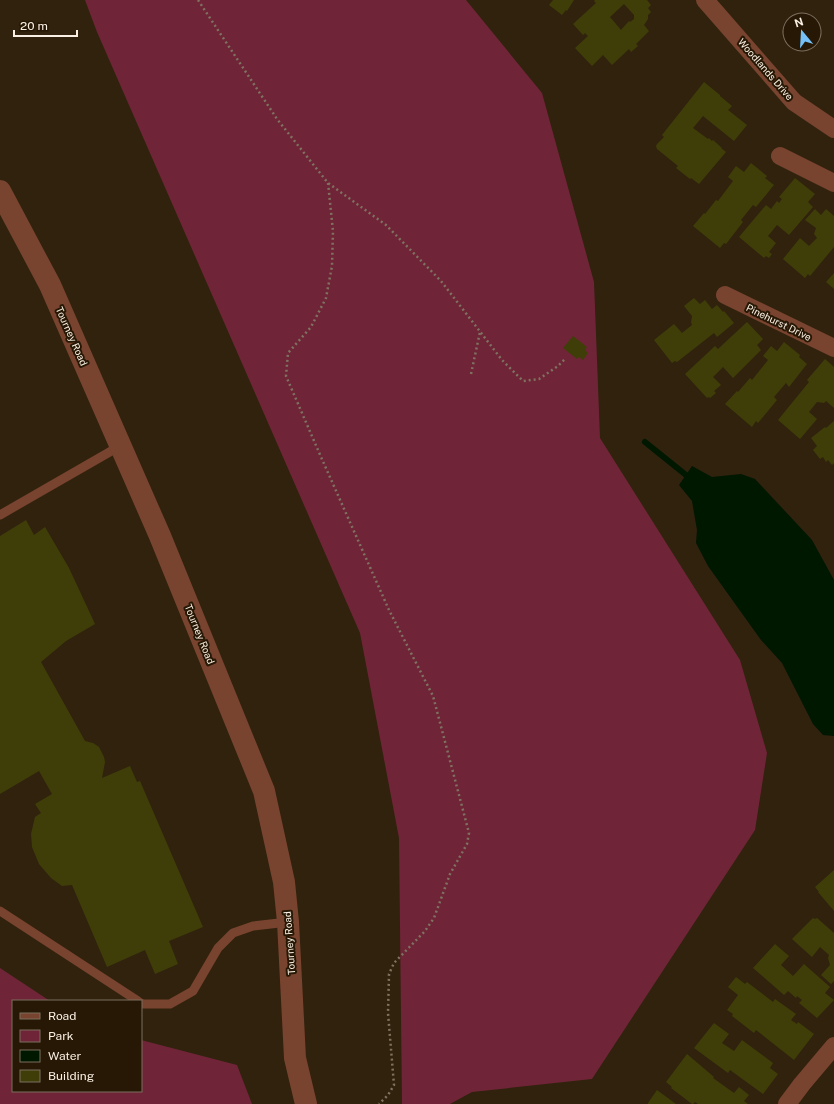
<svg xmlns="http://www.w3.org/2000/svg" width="834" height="1104" viewBox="0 0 834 1104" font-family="'Public Sans',sans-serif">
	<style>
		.green { fill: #6f2537 }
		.water { fill: #001700 }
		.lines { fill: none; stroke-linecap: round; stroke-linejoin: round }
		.stream { stroke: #001700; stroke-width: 6 }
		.building { fill: #3f3e09; fill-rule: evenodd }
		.path { stroke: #7f7261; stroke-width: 2.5; stroke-dasharray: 2 3; stroke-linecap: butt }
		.service { stroke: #78432f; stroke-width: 9 }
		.minor { stroke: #78432f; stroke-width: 18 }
		.tertiary { stroke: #78432f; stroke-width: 22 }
		.labels { text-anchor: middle; stroke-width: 4; stroke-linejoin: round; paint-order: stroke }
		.street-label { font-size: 10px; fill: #faf0e4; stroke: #261804 }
	</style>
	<rect width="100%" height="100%" fill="#30220d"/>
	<g class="green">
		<path d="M85,0H466L542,93L594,282L600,438L740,660L767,753L755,830L592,1079L472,1092L450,1104H402L399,838L360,633L97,32Z"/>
		<path d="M0,968L50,1001H13V1091H141V1040L237,1065L252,1104H0Z"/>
	</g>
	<path class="water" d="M692,466L712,477L741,474L755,479L812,540L834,580V736L823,735L813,724L782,663L761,640L708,566L696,543L697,530L692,501L679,485Z"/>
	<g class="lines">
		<path class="stream" d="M645,442L686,475"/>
	</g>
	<g class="building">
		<path d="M553,0H574L567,11L566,10L562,15L549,5Z"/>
		<path d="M595,0H647L651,5L648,8L651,12L648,15V19L644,25L649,31L636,44L638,46L631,52L629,49L612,65L603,55L592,66L575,48L588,36L585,33L583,35L573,24L596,3L594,1ZM624,4L634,15V19L630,22L629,21L621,30L610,17Z"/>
		<path d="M704,82L720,95V96L732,106L728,110L747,125L734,141L703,116L693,128L708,139L709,138L712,141L713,140L722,148H721L726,152L699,184L691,178L690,179L676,168L678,166L657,149L656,146L657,144L664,137L662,135Z"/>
		<path d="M751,163L767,176L765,178L774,185L756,207L753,205L741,220L743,222L726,244L724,243L720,248L693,226L704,213L705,214L716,200L718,201L733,181L728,177L736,166L744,172Z"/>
		<path d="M795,178L815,194L808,202L813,207L789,235L777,225L768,236L776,243L769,252L772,254L769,258L766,256L764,258L739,237L766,205L771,209L777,201L779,203L782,199L779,197Z"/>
		<path d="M815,209L821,215L826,209L834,216V247L810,276L808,274L805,278L783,259L800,238L809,246L817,238L814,234L816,228L805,220Z"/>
		<path d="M834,273V289L826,282Z"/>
		<path d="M694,298L700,304L705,300L712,309L717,305L723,312L724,311L734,323L717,337L714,333L677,362L675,361L672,363L654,340L674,324L682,333L692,325L691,322L692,316L684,306Z"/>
		<path d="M747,322L763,339L757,345L761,350L733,378L723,367L713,377L721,385L714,391L716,393L710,398L709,397L707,398L685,374L715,346L718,349Z"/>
		<path d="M573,336L587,347L585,350L588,353L583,360L579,357L577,359L563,348Z"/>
		<path d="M784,342L800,355L799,357L807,364L789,387L786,383L774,397L777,400L758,423L756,421L752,427L725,404L737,391L738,392L750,378L752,380L768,360L763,356L771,346L777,351Z"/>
		<path d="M825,359L834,367V408L826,401L824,403L817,402L809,412L817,419L800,439L778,420L809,382L807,380Z"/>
		<path d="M834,421V463L832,465L828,460L826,462L823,457L820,459L813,450L817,446L811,438L825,427L826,428Z"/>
		<path d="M26,520L34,535L45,527L69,568L95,624L66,641L41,662L85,741L93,743L99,747L104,757L105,762L102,778L130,766L137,782L140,781L203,927L169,941L178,964L155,974L145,950L107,967L72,885L62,886L51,878L39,864L32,847L31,834L35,817L41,813L35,804L52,794L39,771L0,794V536Z"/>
		<path d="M834,870V911L818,892H819L815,887Z"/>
		<path d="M813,918L815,919L817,918L834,933V981L831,984L821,975L830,965L828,958L829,955L820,947L812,957L792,939Z"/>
		<path d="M775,944L789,956L781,965L793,976L804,964L830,987L825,993L834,1000L817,1018L799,1003L802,1000L797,996L796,998L788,991L784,995L753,968Z"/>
		<path d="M736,977L745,984L747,982L773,1002L775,999L796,1014L791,1020L797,1024L798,1022L814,1034L794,1060L756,1030L754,1033L732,1016L733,1014L727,1010L738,995L728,987Z"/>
		<path d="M714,1023L729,1034L722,1043L734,1051L742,1040L773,1063L770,1068L778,1074L763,1094L730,1070L728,1073L694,1048Z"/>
		<path d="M687,1054L714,1077L713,1078L734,1093L739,1087L749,1095L744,1101L748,1104H698L695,1102L693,1104H692L671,1088L672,1087L666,1082Z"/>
		<path d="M657,1090L676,1104H648V1103Z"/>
	</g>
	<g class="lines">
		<g class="path">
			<path d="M198,0L277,119L328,183L386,225L441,281L502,360L523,381L539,379L558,366L566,358"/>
			<path d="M328,183L333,231L332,266L326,298L311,327L288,353L286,376L321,457L389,610L433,696L469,833L467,844L450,874L434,918L425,931L394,963L389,974L388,1013L394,1085L388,1095L379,1104"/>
			<path d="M471,374L480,332"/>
		</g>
		<g class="service">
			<path d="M0,515L120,446"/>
			<path d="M0,911L138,1001"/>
			<path d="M141,1003L143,1004H170L193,991L218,948L233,933L253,926L288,922"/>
		</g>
		<g class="minor">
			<path d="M705,0L794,102L834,129"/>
			<path d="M780,156L834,183"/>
			<path d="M725,295L834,348"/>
			<path d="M787,1104L802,1084L834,1046"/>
		</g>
		<path class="tertiary" d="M0,191L50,285L160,536L264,791L284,882L288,922L295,1058L306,1104"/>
	</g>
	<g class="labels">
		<g class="street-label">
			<text transform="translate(766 69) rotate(49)" y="4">Woodlands Drive</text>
			<text transform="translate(779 322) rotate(26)" y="4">Pinehurst Drive</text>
			<text transform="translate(72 336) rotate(66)" y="4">Tourney Road</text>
			<text transform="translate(200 634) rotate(68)" y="4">Tourney Road</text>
			<text transform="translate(289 943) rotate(-94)" y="4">Tourney Road</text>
		</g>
	</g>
	<rect x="12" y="1000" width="130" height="92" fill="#261804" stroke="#7b6e5e"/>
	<rect x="20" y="1013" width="20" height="6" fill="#78432f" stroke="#7b6e5e"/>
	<text x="48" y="1020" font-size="12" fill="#faf0e4">Road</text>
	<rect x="20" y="1030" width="20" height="12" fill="#6f2537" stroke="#7b6e5e"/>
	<text x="48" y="1040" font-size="12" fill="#faf0e4">Park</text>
	<rect x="20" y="1050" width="20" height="12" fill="#001700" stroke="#7b6e5e"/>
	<text x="48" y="1060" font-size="12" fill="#faf0e4">Water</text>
	<rect x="20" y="1070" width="20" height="12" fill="#3f3e09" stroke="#7b6e5e"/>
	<text x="48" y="1080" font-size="12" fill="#faf0e4">Building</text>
	<g transform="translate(802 32) rotate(342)"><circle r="19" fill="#261804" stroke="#7b6e5e"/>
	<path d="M0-3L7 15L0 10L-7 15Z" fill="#75c0f6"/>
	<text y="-6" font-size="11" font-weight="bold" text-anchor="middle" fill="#faf0e4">N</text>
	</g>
	<path d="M14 30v6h63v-6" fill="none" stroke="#faf0e4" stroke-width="2"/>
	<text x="20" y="30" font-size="12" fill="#faf0e4" stroke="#261804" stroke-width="3" paint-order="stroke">20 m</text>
</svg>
